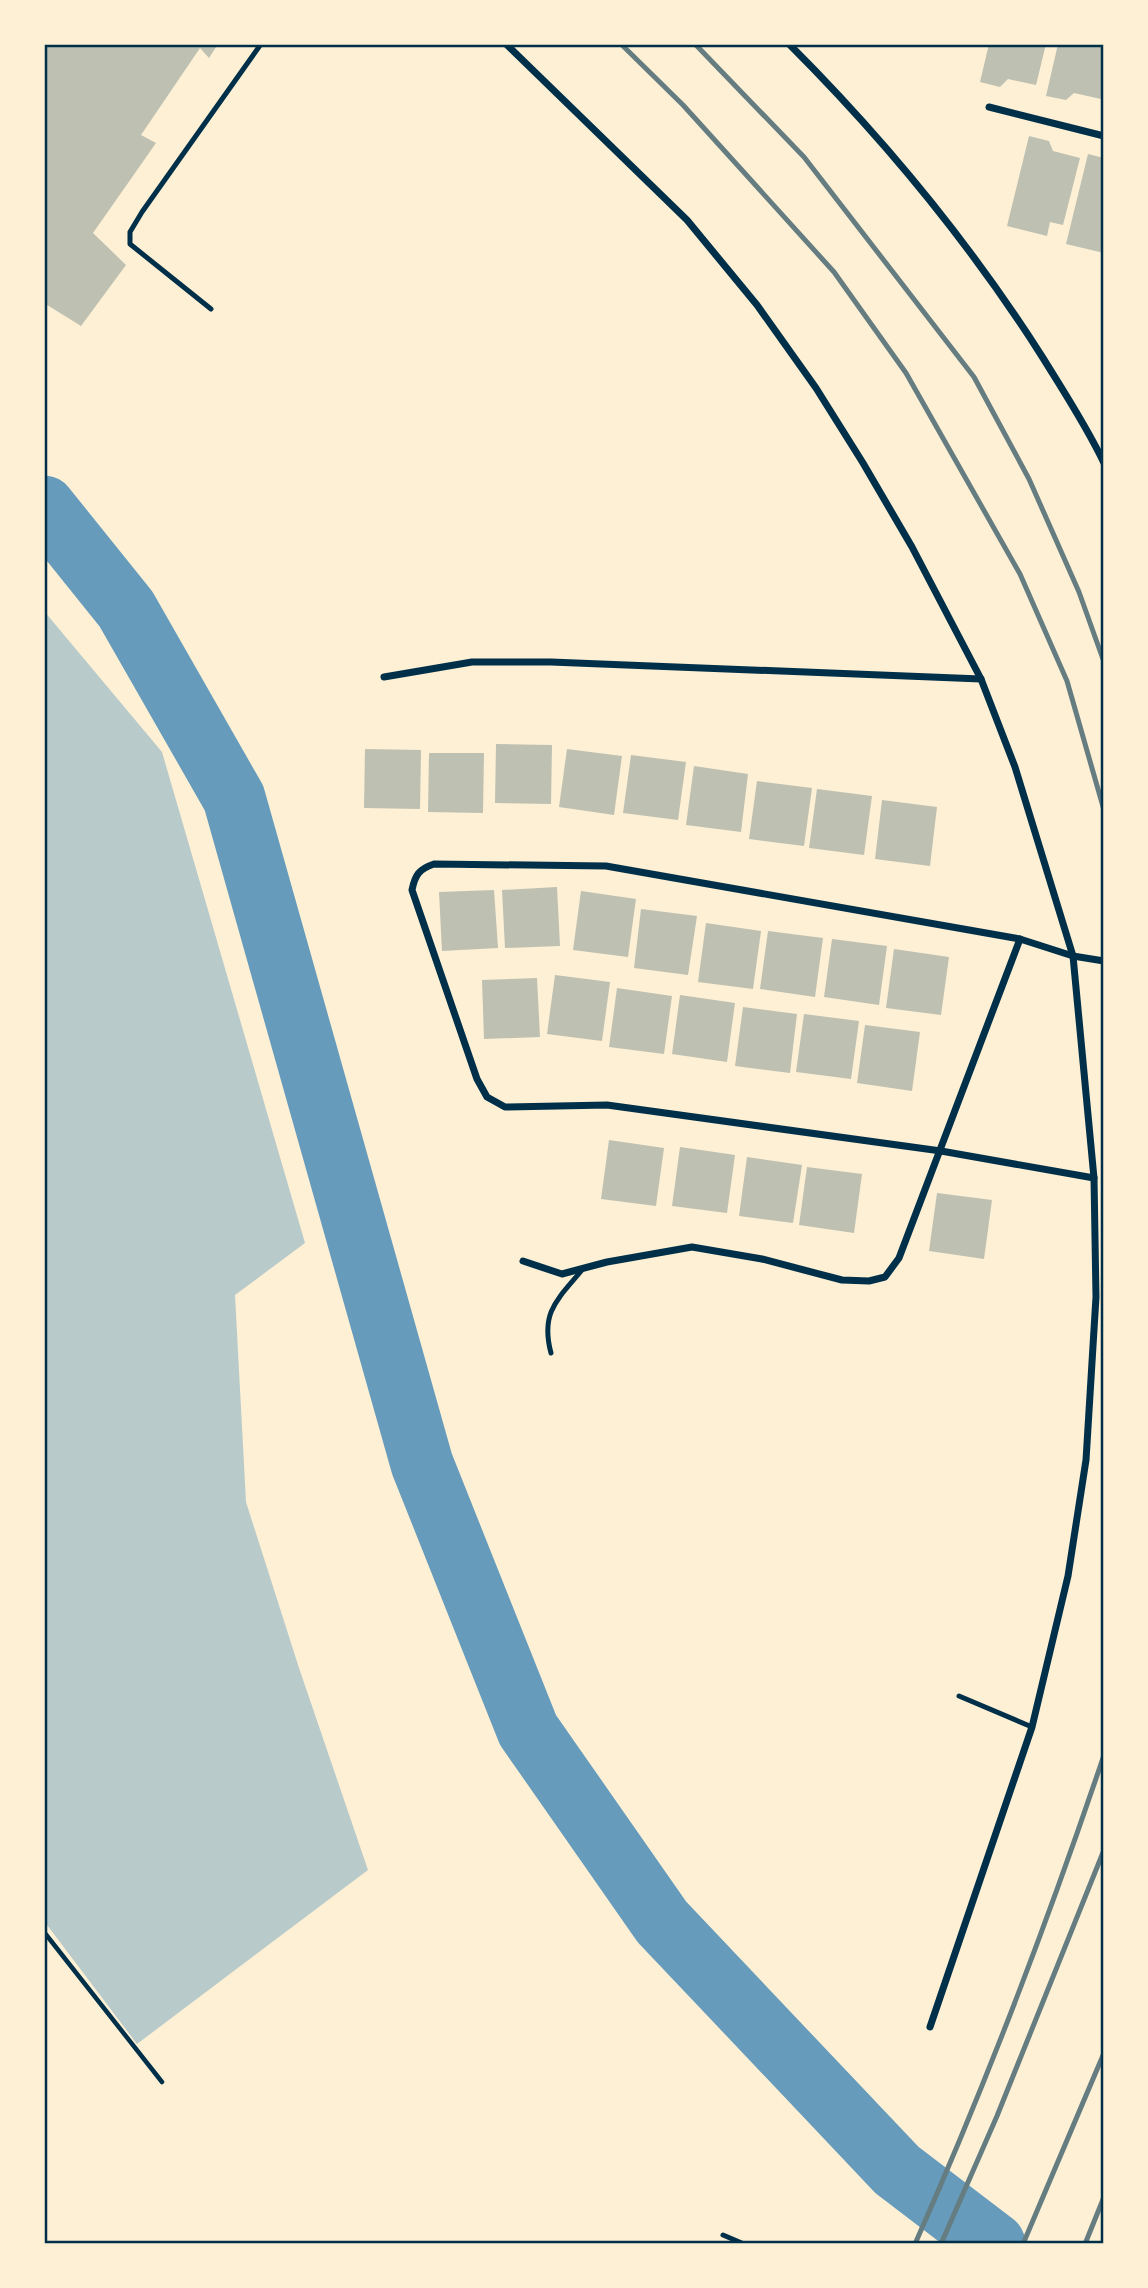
<svg xmlns="http://www.w3.org/2000/svg" width="1148" height="2288" viewBox="0 0 1148 2288" font-family="'Fira Sans',sans-serif">
	<style>
		.green { fill: #b9caca }
		.lines { fill: none; stroke-linecap: round; stroke-linejoin: round }
		.river { stroke: #669bbc; stroke-width: 63 }
		.building { fill: #bec0b2 }
		.path { stroke: #003049; stroke-width: 4.5 }
		.service { stroke: #003049; stroke-width: 5 }
		.minor { stroke: #003049; stroke-width: 7 }
		.rail { stroke: #657d81; stroke-width: 5 }
		.neatline { fill: none; stroke: #003049; stroke-width: 2.5 }
	</style>
	<rect width="100%" height="100%" fill="#fdf0d5"/>
	<path class="green" d="M44,611L162,752L305,1243L235,1295L246,1502L299,1668L368,1870L137,2044L44,1921Z"/>
	<g class="lines">
		<path class="river" d="M44,507L126,609L234,798L422,1464L528,1730L662,1922L897,2170L994,2244"/>
	</g>
	<g class="building">
		<path d="M44,44H218L209,58L200,48L141,135L156,143L93,233L126,265L81,326L44,303Z"/>
		<path d="M989,44H1046L1036,85L1008,79L1000,87L980,82Z"/>
		<path d="M1058,44H1104L1101,99L1074,93L1066,100L1046,96Z"/>
		<path d="M1029,136L1049,141L1053,151L1080,158L1063,225L1050,222L1047,236L1007,226Z"/>
		<path d="M1088,154L1104,158V253L1066,244Z"/>
		<path d="M496,744L552,745L551,804L495,803Z"/>
		<path d="M365,749L421,750L420,809L364,808Z"/>
		<path d="M567,749L622,756L614,815L559,807Z"/>
		<path d="M429,753H484L483,813L428,812Z"/>
		<path d="M631,755L686,762L678,820L623,813Z"/>
		<path d="M694,766L748,774L741,832L686,825Z"/>
		<path d="M757,781L812,788L804,846L749,839Z"/>
		<path d="M817,789L872,796L864,855L809,848Z"/>
		<path d="M882,800L937,807L930,866L875,859Z"/>
		<path d="M557,887L560,946L505,948L502,890Z"/>
		<path d="M494,890L498,948L442,951L439,892Z"/>
		<path d="M581,891L636,899L628,957L573,950Z"/>
		<path d="M641,909L697,916L688,975L634,968Z"/>
		<path d="M706,923L761,931L753,989L698,982Z"/>
		<path d="M768,931L823,938L815,997L760,989Z"/>
		<path d="M832,939L887,946L879,1005L824,997Z"/>
		<path d="M894,949L949,957L941,1015L886,1008Z"/>
		<path d="M555,975L610,982L602,1041L547,1034Z"/>
		<path d="M537,978L540,1037L484,1039L482,980Z"/>
		<path d="M617,988L672,996L664,1054L609,1047Z"/>
		<path d="M680,995L735,1003L727,1062L672,1054Z"/>
		<path d="M743,1007L797,1014L790,1073L735,1066Z"/>
		<path d="M804,1014L859,1021L851,1079L796,1072Z"/>
		<path d="M865,1025L920,1032L912,1091L857,1083Z"/>
		<path d="M609,1140L664,1148L656,1206L601,1199Z"/>
		<path d="M680,1147L735,1155L727,1213L672,1206Z"/>
		<path d="M747,1157L802,1165L793,1223L739,1216Z"/>
		<path d="M807,1167L862,1174L854,1233L799,1225Z"/>
		<path d="M937,1193L992,1200L984,1259L929,1251Z"/>
	</g>
	<g class="lines">
		<path class="path" d="M44,1932L162,2082"/>
		<g class="service">
			<path d="M211,309L130,244V232L142,212L261,44"/>
			<path d="M551,1353C540,1312 558,1299 582,1270"/>
			<path d="M959,1696L1032,1727"/>
			<path d="M723,2235L744,2244"/>
		</g>
		<g class="minor">
			<path d="M506,44L687,220L757,305L816,388L863,463L912,547L981,679L1015,767L1073,956L1094,1178L1096,1297L1086,1460L1068,1576L1032,1727L930,2027"/>
			<path d="M789,44C884,139 970,243 1043,358C1064,392 1087,427 1104,463"/>
			<path d="M989,107L1104,136"/>
			<path d="M384,677L472,662H551L981,679"/>
			<path d="M1094,1178L941,1151L607,1105L505,1107L487,1097L477,1079L412,890C415,875 419,869 434,864L606,866L1020,939L1073,956L1104,961"/>
			<path d="M523,1261L562,1274L607,1262L692,1247L762,1259L842,1280L869,1281L885,1277L899,1258L1020,939"/>
		</g>
		<g class="rail">
			<path d="M621,44L683,105L834,272L906,373L1020,574L1067,681L1104,810"/>
			<path d="M695,44L804,157L974,377L1029,479L1079,592L1104,662"/>
			<path d="M915,2244C986,2084 1048,1921 1104,1755"/>
			<path d="M941,2244L997,2116L1104,1850"/>
			<path d="M1023,2244L1104,2053"/>
			<path d="M1085,2244L1104,2197"/>
		</g>
	</g>
	<rect width="1148" height="2288" fill="none" stroke="#fdf0d5" stroke-width="91"/>
	<rect x="46" y="46" width="1056" height="2196" class="neatline"/>
</svg>
